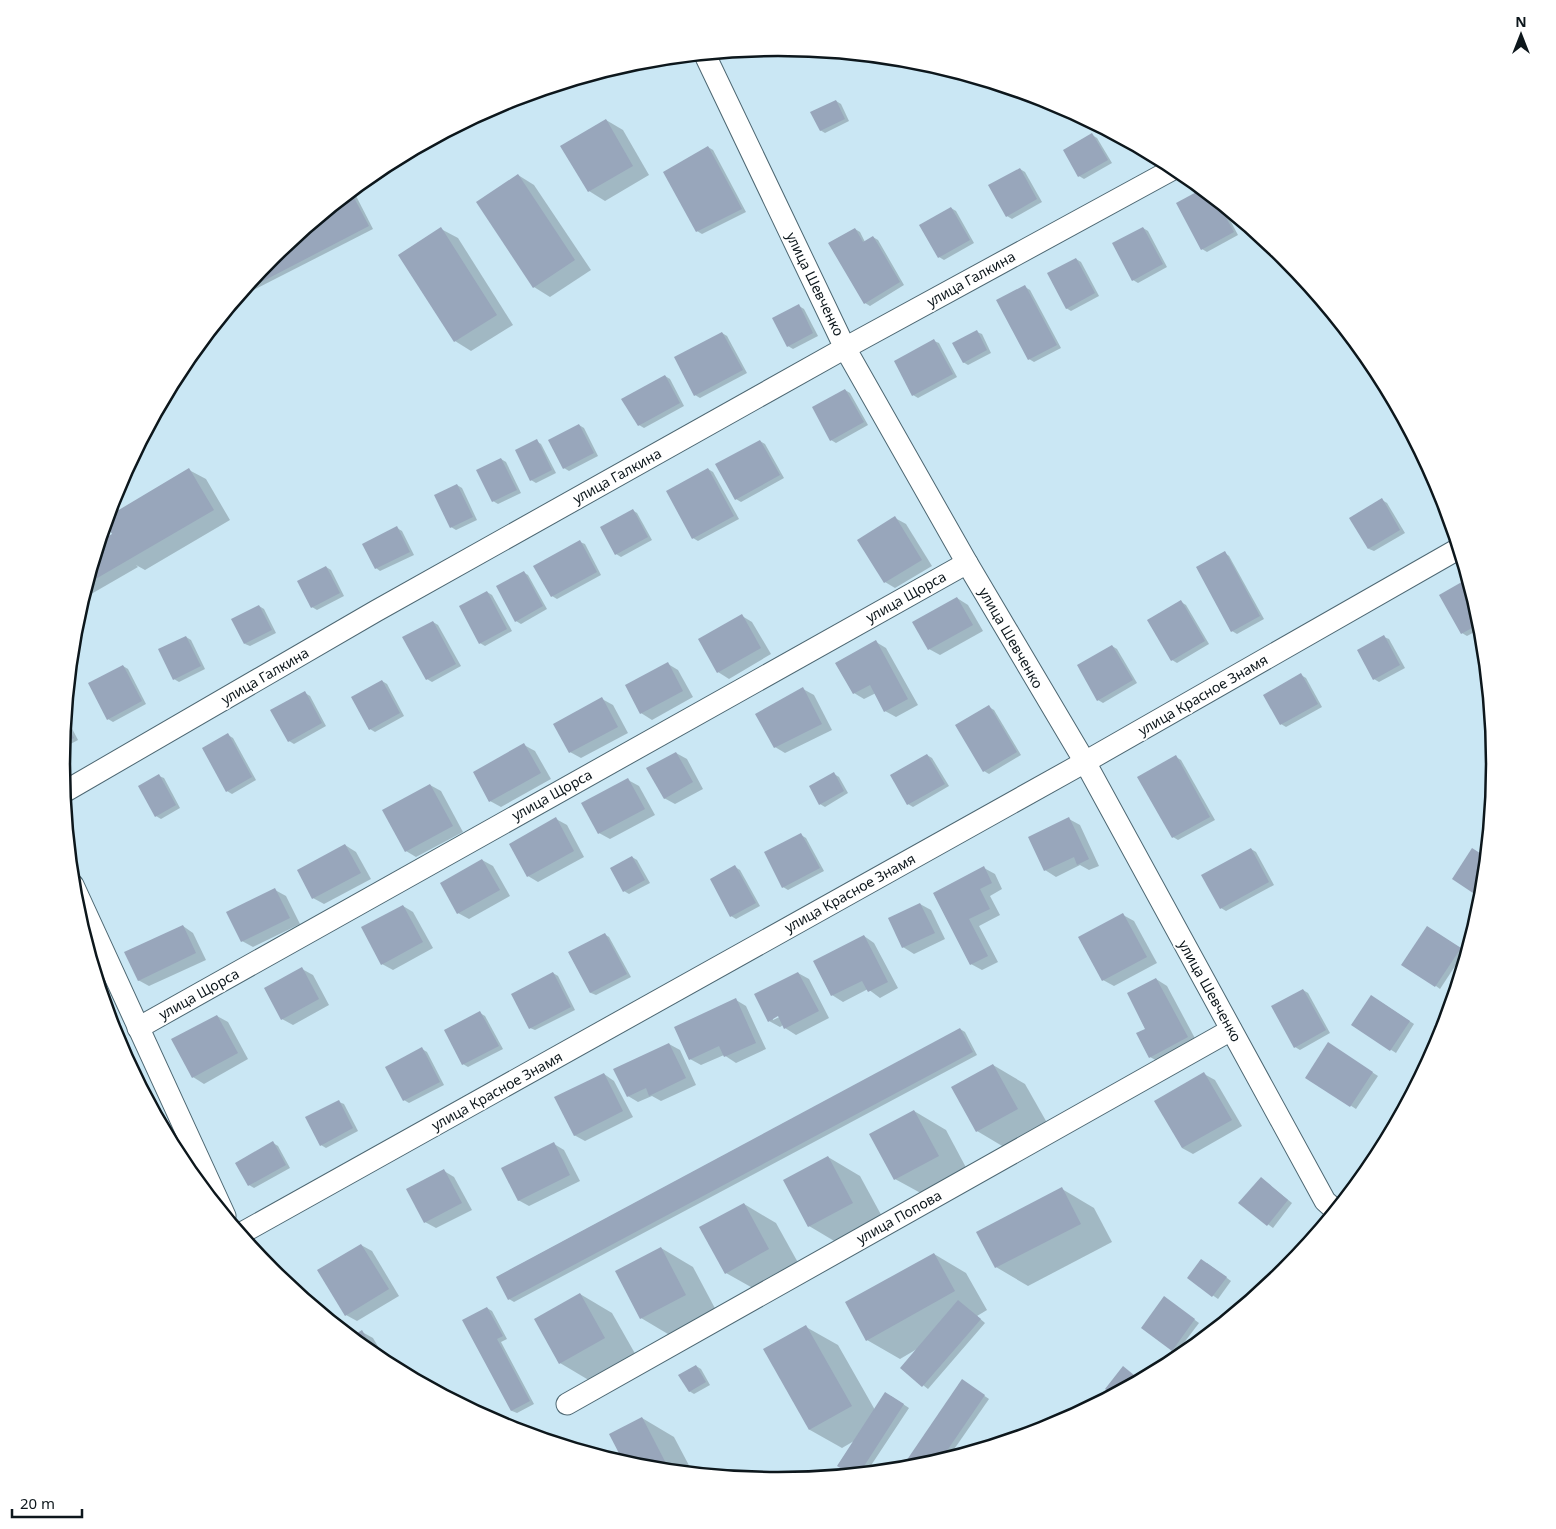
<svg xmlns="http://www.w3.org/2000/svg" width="1556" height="1529" viewBox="0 0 1556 1529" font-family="'Noto Sans',sans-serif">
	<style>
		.shadow { fill: #0003; fill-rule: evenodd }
		.building { fill: #98a6bb }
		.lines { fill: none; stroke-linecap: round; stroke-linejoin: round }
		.minor-casing { stroke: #4d6772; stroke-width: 23 }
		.minor { stroke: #fff; stroke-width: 21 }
		.labels { text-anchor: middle; stroke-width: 4; stroke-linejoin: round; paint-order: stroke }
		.street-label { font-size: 14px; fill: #0d171c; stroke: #fff }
		.rim { fill: none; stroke: #0d171c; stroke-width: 2.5 }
	</style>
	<rect width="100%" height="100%" fill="#cae7f4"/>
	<g class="shadow">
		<path d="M836,101L841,104L849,121L825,133L820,130Z"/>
		<path d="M606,120L623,130L649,175L605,201L589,191Z"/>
		<path d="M1092,135L1097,138L1112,163L1084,179L1079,176Z"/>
		<path d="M708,147L713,150L746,212L702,234L697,231Z"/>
		<path d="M1020,169L1025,172L1042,202L1012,219L1007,216Z"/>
		<path d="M518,175L534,185L591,270L550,297L534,287Z"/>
		<path d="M353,190L373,229L238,298L271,257Z"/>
		<path d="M1203,190L1223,207L1238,235L1207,252L1202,249Z"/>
		<path d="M951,208L956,211L974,243L944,260L939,257Z"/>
		<path d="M1143,228L1148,231L1167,267L1138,283L1133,280Z"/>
		<path d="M441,229L458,238L513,325L471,351L455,341Z"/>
		<path d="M855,229L860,232L865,242L873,237L878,240L904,285L870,306L865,303Z"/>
		<path d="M1076,259L1081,262L1099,296L1071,311L1066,308Z"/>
		<path d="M1025,287L1030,290L1061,348L1034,362L1029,359Z"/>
		<path d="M799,306L804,309L818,336L793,349L788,346Z"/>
		<path d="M977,332L982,334L991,353L968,365L963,362Z"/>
		<path d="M722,333L727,336L747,373L700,398L695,395Z"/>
		<path d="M934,341L939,343L957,377L918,398L913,395Z"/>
		<path d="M665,376L670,379L684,406L644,428L639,425Z"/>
		<path d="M845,390L850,393L868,425L836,443L831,440Z"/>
		<path d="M579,425L584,428L598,456L569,471L564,468L550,441Z"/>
		<path d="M536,441L541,444L556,473L536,483L531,480Z"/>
		<path d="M760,441L765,444L784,478L741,502L736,499Z"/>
		<path d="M501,459L506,462L521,493L498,504L493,501Z"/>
		<path d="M708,469L713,472L739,519L698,541L693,538Z"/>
		<path d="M189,470L206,479L230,520L145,570L136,565L138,567L86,597L84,596L100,543L113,535L106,522L107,519Z"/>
		<path d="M457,485L462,488L477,520L456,530L451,527Z"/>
		<path d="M1382,500L1387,503L1405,533L1374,551L1369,549Z"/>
		<path d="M632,510L637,513L652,540L621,557L616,554Z"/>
		<path d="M895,518L906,524L932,566L895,588L885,582Z"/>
		<path d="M397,528L402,531L414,555L380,571L376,568Z"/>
		<path d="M580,542L585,544L601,575L557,599L552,596Z"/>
		<path d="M1225,553L1229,556L1264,619L1237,634L1232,631Z"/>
		<path d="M326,567L331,570L344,596L317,610L312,607Z"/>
		<path d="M523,572L528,575L547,609L521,624L516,621Z"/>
		<path d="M1468,580L1482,628L1467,636L1462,633L1441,595Z"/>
		<path d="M487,592L492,595L512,631L485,646L480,643Z"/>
		<path d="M957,598L968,605L983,631L940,655L929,649Z"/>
		<path d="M1181,602L1186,605L1209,644L1177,663L1172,660Z"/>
		<path d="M259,606L264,609L276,633L250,646L245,644Z"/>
		<path d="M742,616L752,622L771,654L729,679L718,672Z"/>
		<path d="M433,622L438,625L461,666L432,682L427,679Z"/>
		<path d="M186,637L191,640L205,669L179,682L174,679Z"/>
		<path d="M1384,637L1389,639L1405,668L1379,682L1374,679L1359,651Z"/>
		<path d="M876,642L886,648L918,705L896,717L885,711L876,693L864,699L854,693Z"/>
		<path d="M1112,646L1117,649L1137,683L1103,703L1098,700Z"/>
		<path d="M668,664L678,670L693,697L652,720L641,713L626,686Z"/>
		<path d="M123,666L128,669L146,704L113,722L108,719Z"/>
		<path d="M1301,675L1306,678L1322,707L1286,727L1281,724Z"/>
		<path d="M382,681L387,684L404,716L375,732L370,729Z"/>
		<path d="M803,689L814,695L832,730L785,753L775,747Z"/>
		<path d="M305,693L310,696L326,726L294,744L289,741Z"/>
		<path d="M602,699L613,705L628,733L581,758L570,752Z"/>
		<path d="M989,707L994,710L1021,755L989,774L984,771Z"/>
		<path d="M66,717L78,740L63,748Z"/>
		<path d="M228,735L233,738L256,780L232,794L227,791Z"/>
		<path d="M524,745L535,751L551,779L501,807L490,801Z"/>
		<path d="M676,753L687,759L703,789L675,804L664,798Z"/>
		<path d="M927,755L932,758L949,786L913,807L908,804L891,775Z"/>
		<path d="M1176,757L1181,760L1215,820L1178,840L1173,837Z"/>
		<path d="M834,774L839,777L848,793L825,807L820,804Z"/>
		<path d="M159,776L164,778L180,808L161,819L156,816Z"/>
		<path d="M628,780L639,786L655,815L610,839L599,833Z"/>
		<path d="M430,785L441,791L463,832L416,857L406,851Z"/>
		<path d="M1490,815L1489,823L1486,821Z"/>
		<path d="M556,819L567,825L584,857L538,882L528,876Z"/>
		<path d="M1069,819L1080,825L1099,866L1089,870L1080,865L1056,877L1045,870Z"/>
		<path d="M801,835L806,838L824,871L788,890L783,887Z"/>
		<path d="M345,845L356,852L371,879L324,904L313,898Z"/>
		<path d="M1251,849L1256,852L1274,885L1226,911L1221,908Z"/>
		<path d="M632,857L637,860L650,883L629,894L624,891Z"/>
		<path d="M482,860L493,866L510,896L469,919L458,913Z"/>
		<path d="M735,867L740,870L760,906L736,919L731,916Z"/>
		<path d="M984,868L995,874L1002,889L990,896L1000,915L979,926L998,962L982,970L971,964L934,894Z"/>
		<path d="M275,890L286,896L300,924L253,947L242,941Z"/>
		<path d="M920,904L931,910L945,939L914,954L903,947L890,918Z"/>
		<path d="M403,906L413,912L433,948L393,970L382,964Z"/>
		<path d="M1123,915L1134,921L1157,963L1114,986L1103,980Z"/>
		<path d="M183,926L193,933L206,960L149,986L138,980Z"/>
		<path d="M1427,927L1465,951L1440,989L1436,986Z"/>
		<path d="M604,934L609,937L631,977L596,995L591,993L569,953Z"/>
		<path d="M864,936L874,943L898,988L880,998L868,989L843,1002L832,995Z"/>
		<path d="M302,969L313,975L329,1005L293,1025L282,1019Z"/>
		<path d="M553,973L558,976L575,1010L535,1030L530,1028Z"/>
		<path d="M798,973L809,979L829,1018L796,1035L785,1028L783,1025L780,1027L769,1021ZM783,1012L784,1015L773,1020V1017Z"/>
		<path d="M1156,979L1167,986L1198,1044L1161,1063L1150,1057L1147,1029Z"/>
		<path d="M1303,990L1308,993L1330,1033L1300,1050L1295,1047Z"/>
		<path d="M1376,999L1414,1024L1396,1053L1352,1025Z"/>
		<path d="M736,1000L746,1006L766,1049L736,1063L724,1055L701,1065L690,1059Z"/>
		<path d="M480,1013L485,1016L503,1049L468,1067L463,1064Z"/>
		<path d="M217,1016L228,1022L248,1059L204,1084L193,1077L173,1040Z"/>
		<path d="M960,1029L965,1032L977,1055L514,1302L509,1299L497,1277Z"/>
		<path d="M669,1044L680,1050L696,1085L661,1101L652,1096L638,1102L628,1096Z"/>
		<path d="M1333,1047L1378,1076L1356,1109L1306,1077Z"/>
		<path d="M422,1049L427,1052L444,1085L409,1103L404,1100Z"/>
		<path d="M993,1065L1025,1084L1050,1128L1009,1150L977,1131Z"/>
		<path d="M604,1074L614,1081L633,1117L585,1141L574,1135Z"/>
		<path d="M1204,1074L1215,1080L1242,1126L1193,1154L1182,1148Z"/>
		<path d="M339,1102L344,1104L358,1131L326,1148L321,1145Z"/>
		<path d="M914,1111L946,1130L970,1175L928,1197L895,1179Z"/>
		<path d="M273,1143L278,1146L290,1168L254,1188L249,1185Z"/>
		<path d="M554,1144L564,1150L580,1181L529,1206L518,1200Z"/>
		<path d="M828,1157L860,1176L885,1222L841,1245L809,1226Z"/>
		<path d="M444,1171L454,1177L472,1210L436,1228L425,1222Z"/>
		<path d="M1266,1182L1292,1203L1273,1228L1240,1203Z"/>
		<path d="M1062,1189L1094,1208L1112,1242L1028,1286L996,1267Z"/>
		<path d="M744,1204L776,1223L801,1268L758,1291L726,1273Z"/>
		<path d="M361,1245L372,1251L399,1296L357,1321L346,1315Z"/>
		<path d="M661,1248L693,1267L718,1314L673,1337L641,1318Z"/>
		<path d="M934,1254L966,1273L987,1310L977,1316L985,1323L928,1389L901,1368L917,1349L900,1359L867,1340Z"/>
		<path d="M1207,1263L1231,1281L1218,1299L1188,1278Z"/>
		<path d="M580,1294L612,1313L637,1357L592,1382L560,1363Z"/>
		<path d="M1169,1301L1199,1323L1177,1352L1172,1350Z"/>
		<path d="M487,1308L492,1311L507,1339L501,1342L534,1404L517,1413L512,1411L464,1321Z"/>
		<path d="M806,1327L838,1345L875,1410L891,1396L909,1408L866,1473L852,1474L838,1465L854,1441L842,1448L810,1430Z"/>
		<path d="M362,1332L373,1338L389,1365L379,1361L352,1338Z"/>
		<path d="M696,1366L701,1369L710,1385L694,1394L689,1391Z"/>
		<path d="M967,1384L989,1399L948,1458L918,1468Z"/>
		<path d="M642,1418L674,1437L693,1473L638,1468L626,1464L610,1435Z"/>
	</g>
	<g class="building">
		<path d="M836,100L845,119L820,131L810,112Z"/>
		<path d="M606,119L633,166L588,192L560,146Z"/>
		<path d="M1092,133L1108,160L1078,177L1063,150Z"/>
		<path d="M708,146L742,209L696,232L663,172Z"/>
		<path d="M1020,168L1037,199L1006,217L988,185Z"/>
		<path d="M518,174L575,260L533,288L476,202Z"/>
		<path d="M1202,189L1218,203L1234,232L1201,250L1176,203Z"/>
		<path d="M351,192L369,226L244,291L271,257Z"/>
		<path d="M951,207L970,240L938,258L919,225Z"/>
		<path d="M441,227L497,315L454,342L398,255Z"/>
		<path d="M1143,227L1163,264L1132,281L1112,243Z"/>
		<path d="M855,228L863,242L873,236L900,282L864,304L828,243Z"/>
		<path d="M1076,258L1095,293L1066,309L1047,273Z"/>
		<path d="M1025,285L1057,345L1028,360L996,300Z"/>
		<path d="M799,304L813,333L787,347L772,318Z"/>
		<path d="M977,330L987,350L963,363L952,343Z"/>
		<path d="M722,332L743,370L694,396L674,357Z"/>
		<path d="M934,339L953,374L912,396L894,361Z"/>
		<path d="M665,375L680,403L638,426L621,399Z"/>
		<path d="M845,389L864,422L830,441L812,407Z"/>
		<path d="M579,424L594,453L563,469L548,440Z"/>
		<path d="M537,439L552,470L530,481L515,450Z"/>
		<path d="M760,440L780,475L735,500L715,464Z"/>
		<path d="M501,458L517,490L492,502L476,470Z"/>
		<path d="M189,468L214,510L87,584L100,541L112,534L106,523L107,517Z"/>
		<path d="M708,468L734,516L692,539L666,491Z"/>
		<path d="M457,484L473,517L450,528L434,495Z"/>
		<path d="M1382,498L1400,530L1368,549L1349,518Z"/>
		<path d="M633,509L648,537L615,555L600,527Z"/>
		<path d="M895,516L922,560L884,583L857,540Z"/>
		<path d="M397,526L410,552L375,569L362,544Z"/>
		<path d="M580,540L597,572L551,597L533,566Z"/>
		<path d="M1225,551L1260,616L1231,632L1196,567Z"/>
		<path d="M326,566L340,593L311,608L297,581Z"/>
		<path d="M524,571L543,606L515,622L496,586Z"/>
		<path d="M1467,579L1481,623L1461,634L1439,595Z"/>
		<path d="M487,591L507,629L479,644L459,606Z"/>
		<path d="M957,597L973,625L928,650L912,622Z"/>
		<path d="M1181,600L1205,641L1171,661L1147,620Z"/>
		<path d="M259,605L272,630L244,644L231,619Z"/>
		<path d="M742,614L761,648L717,673L698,639Z"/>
		<path d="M433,621L456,664L426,680L402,637Z"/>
		<path d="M1384,635L1400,665L1373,680L1357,650Z"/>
		<path d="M186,636L201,666L173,680L158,649Z"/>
		<path d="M876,640L908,699L884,712L870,685L853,694L835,663Z"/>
		<path d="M1112,645L1133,680L1097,701L1077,665Z"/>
		<path d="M668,662L683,691L640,714L625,685Z"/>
		<path d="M123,665L142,701L107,720L88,683Z"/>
		<path d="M1301,673L1318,704L1280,725L1263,695Z"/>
		<path d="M382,680L400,713L369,730L351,697Z"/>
		<path d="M803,687L822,724L774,748L755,714Z"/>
		<path d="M305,691L322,723L288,742L270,710Z"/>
		<path d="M602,697L618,727L569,753L553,724Z"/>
		<path d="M989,705L1017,752L983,772L955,725Z"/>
		<path d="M65,721L74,738L63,743V741Z"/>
		<path d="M228,733L252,777L226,792L202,748Z"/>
		<path d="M524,743L541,773L489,802L473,772Z"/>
		<path d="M676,752L693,782L664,799L646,768Z"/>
		<path d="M927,754L945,784L907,805L890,775Z"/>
		<path d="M1176,755L1210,817L1172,838L1137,777Z"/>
		<path d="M834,772L844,791L819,805L809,786Z"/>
		<path d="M159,774L176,805L155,817L138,786Z"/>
		<path d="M628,778L645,809L598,834L581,803Z"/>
		<path d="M430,784L453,826L405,852L382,810Z"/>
		<path d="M556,817L574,851L527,877L509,844Z"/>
		<path d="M1069,817L1089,859L1077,865L1074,857L1044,871L1028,837Z"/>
		<path d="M801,833L820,868L782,888L764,852Z"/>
		<path d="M345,844L361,873L312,899L297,870Z"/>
		<path d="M1251,848L1269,882L1220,909L1201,875Z"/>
		<path d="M1472,848L1486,857L1482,899L1452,879Z"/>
		<path d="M632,856L645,880L623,892L610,868Z"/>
		<path d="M482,859L500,890L457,914L440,883Z"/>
		<path d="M735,865L756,903L730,917L710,879Z"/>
		<path d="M984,866L992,883L980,889L990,909L969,919L988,956L970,965L933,893Z"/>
		<path d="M275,888L290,918L241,942L226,912Z"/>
		<path d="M920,903L935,933L902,948L888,918Z"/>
		<path d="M403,905L423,942L381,965L361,927Z"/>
		<path d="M1123,913L1147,957L1102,981L1078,937Z"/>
		<path d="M183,925L196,953L138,981L124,952Z"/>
		<path d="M1427,926L1461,948L1435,987L1401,965Z"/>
		<path d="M605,933L627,974L590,993L568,952Z"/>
		<path d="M864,935L888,982L868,992L862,981L831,996L813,961Z"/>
		<path d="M302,967L319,999L281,1020L264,988Z"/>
		<path d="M553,972L571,1007L529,1029L511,994Z"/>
		<path d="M798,972L819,1011L784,1029L778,1016L768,1022L754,994Z"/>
		<path d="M1156,978L1188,1037L1149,1058L1136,1033L1145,1029L1127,993Z"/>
		<path d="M1303,989L1326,1030L1294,1048L1271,1006Z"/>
		<path d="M1371,995L1410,1021L1390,1051L1351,1025Z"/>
		<path d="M736,998L756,1043L724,1057L719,1046L689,1060L674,1027Z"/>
		<path d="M480,1011L499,1046L462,1065L444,1030Z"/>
		<path d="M217,1015L238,1053L192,1078L171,1039Z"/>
		<path d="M960,1028L973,1052L508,1300L496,1277Z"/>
		<path d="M1328,1042L1373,1072L1350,1107L1305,1078Z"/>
		<path d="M669,1043L686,1078L649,1096L646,1088L627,1097L613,1069Z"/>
		<path d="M422,1047L440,1082L403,1101L385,1067Z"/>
		<path d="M993,1064L1018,1109L976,1132L951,1087Z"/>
		<path d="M1204,1072L1232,1120L1182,1148L1154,1101Z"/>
		<path d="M604,1073L623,1111L574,1136L554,1097Z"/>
		<path d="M339,1100L353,1128L320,1146L305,1117Z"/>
		<path d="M914,1110L939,1156L894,1180L869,1134Z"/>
		<path d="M273,1141L286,1165L248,1186L235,1163Z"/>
		<path d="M554,1142L570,1175L518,1201L501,1168Z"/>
		<path d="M828,1156L853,1203L808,1227L783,1180Z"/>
		<path d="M444,1169L462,1203L424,1223L406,1189Z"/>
		<path d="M1261,1177L1288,1200L1267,1226L1238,1203Z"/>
		<path d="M1062,1187L1081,1224L995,1268L976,1232Z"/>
		<path d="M744,1203L769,1249L725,1274L699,1227Z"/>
		<path d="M361,1244L389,1289L345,1316L317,1270Z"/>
		<path d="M661,1247L686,1295L640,1319L615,1271Z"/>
		<path d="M934,1253L955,1291L866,1341L845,1302Z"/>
		<path d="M1201,1259L1227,1277L1212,1297L1187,1278Z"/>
		<path d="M580,1293L605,1338L559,1364L534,1319Z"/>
		<path d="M1164,1296L1195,1319L1172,1351L1141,1328Z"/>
		<path d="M958,1300L981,1319L922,1387L900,1368Z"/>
		<path d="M487,1307L503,1336L497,1339L530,1401L511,1411L462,1320Z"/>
		<path d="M806,1325L852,1406L809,1430L763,1349Z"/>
		<path d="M362,1330L379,1360L351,1337Z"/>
		<path d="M696,1365L706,1382L689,1392L678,1375Z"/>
		<path d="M1123,1366L1140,1380L1112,1395L1105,1389Z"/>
		<path d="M962,1379L985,1395L940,1461L918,1468L900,1470Z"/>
		<path d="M885,1392L904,1404L859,1474H850L837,1466Z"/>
		<path d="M1080,1403L1088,1408L1071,1417Z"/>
		<path d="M642,1417L670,1471L638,1468L624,1463L609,1434Z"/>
	</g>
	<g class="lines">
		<g class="minor-casing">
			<g id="minor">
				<path d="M705,55L845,348L967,563L1085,762L1325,1201L1335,1210"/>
				<path d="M64,792L376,611L845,348L1175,168"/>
				<path d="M73,885L225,1216"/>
				<path d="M138,1028L967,563"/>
				<path d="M240,1234L1085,762L1458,549"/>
				<path d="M567,1404L1231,1030"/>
			</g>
		</g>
		<use href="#minor" class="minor"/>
	</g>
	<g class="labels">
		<g class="street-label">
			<text transform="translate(971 279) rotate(-29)" y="5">улица Галкина</text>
			<text transform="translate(815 284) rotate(64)" y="5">улица Шевченко</text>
			<text transform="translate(617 476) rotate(-29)" y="5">улица Галкина</text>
			<text transform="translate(906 597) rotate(-29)" y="5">улица Щорса</text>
			<text transform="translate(1011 638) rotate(60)" y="5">улица Шевченко</text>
			<text transform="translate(265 676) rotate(-30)" y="5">улица Галкина</text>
			<text transform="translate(1203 695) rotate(-30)" y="5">улица Красное Знамя</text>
			<text transform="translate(552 795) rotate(-29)" y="5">улица Щорса</text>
			<text transform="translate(850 893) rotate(-29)" y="5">улица Красное Знамя</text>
			<text transform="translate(1210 991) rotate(61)" y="5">улица Шевченко</text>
			<text transform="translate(199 994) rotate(-29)" y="5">улица Щорса</text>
			<text transform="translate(497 1091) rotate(-29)" y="5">улица Красное Знамя</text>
			<text transform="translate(899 1217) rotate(-29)" y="5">улица Попова</text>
		</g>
	</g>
	<path d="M0 0H1556V1529H0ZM70 764a708 708 0 1 1 1416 0a708 708 0 1 1-1416 0Z" fill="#fff" fill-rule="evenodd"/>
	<path class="rim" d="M70 764a708 708 0 1 1 1416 0a708 708 0 1 1-1416 0Z"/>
	<g transform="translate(1521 35)" stroke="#ffffff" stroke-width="4" paint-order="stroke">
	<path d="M0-4L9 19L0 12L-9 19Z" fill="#0d171c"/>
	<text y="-8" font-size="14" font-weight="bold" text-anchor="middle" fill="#0d171c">N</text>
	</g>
	<path d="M12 1509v8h70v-8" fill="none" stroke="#0d171c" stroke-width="2.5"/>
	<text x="20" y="1509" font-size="15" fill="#0d171c" stroke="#ffffff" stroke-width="4" paint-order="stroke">20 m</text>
</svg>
